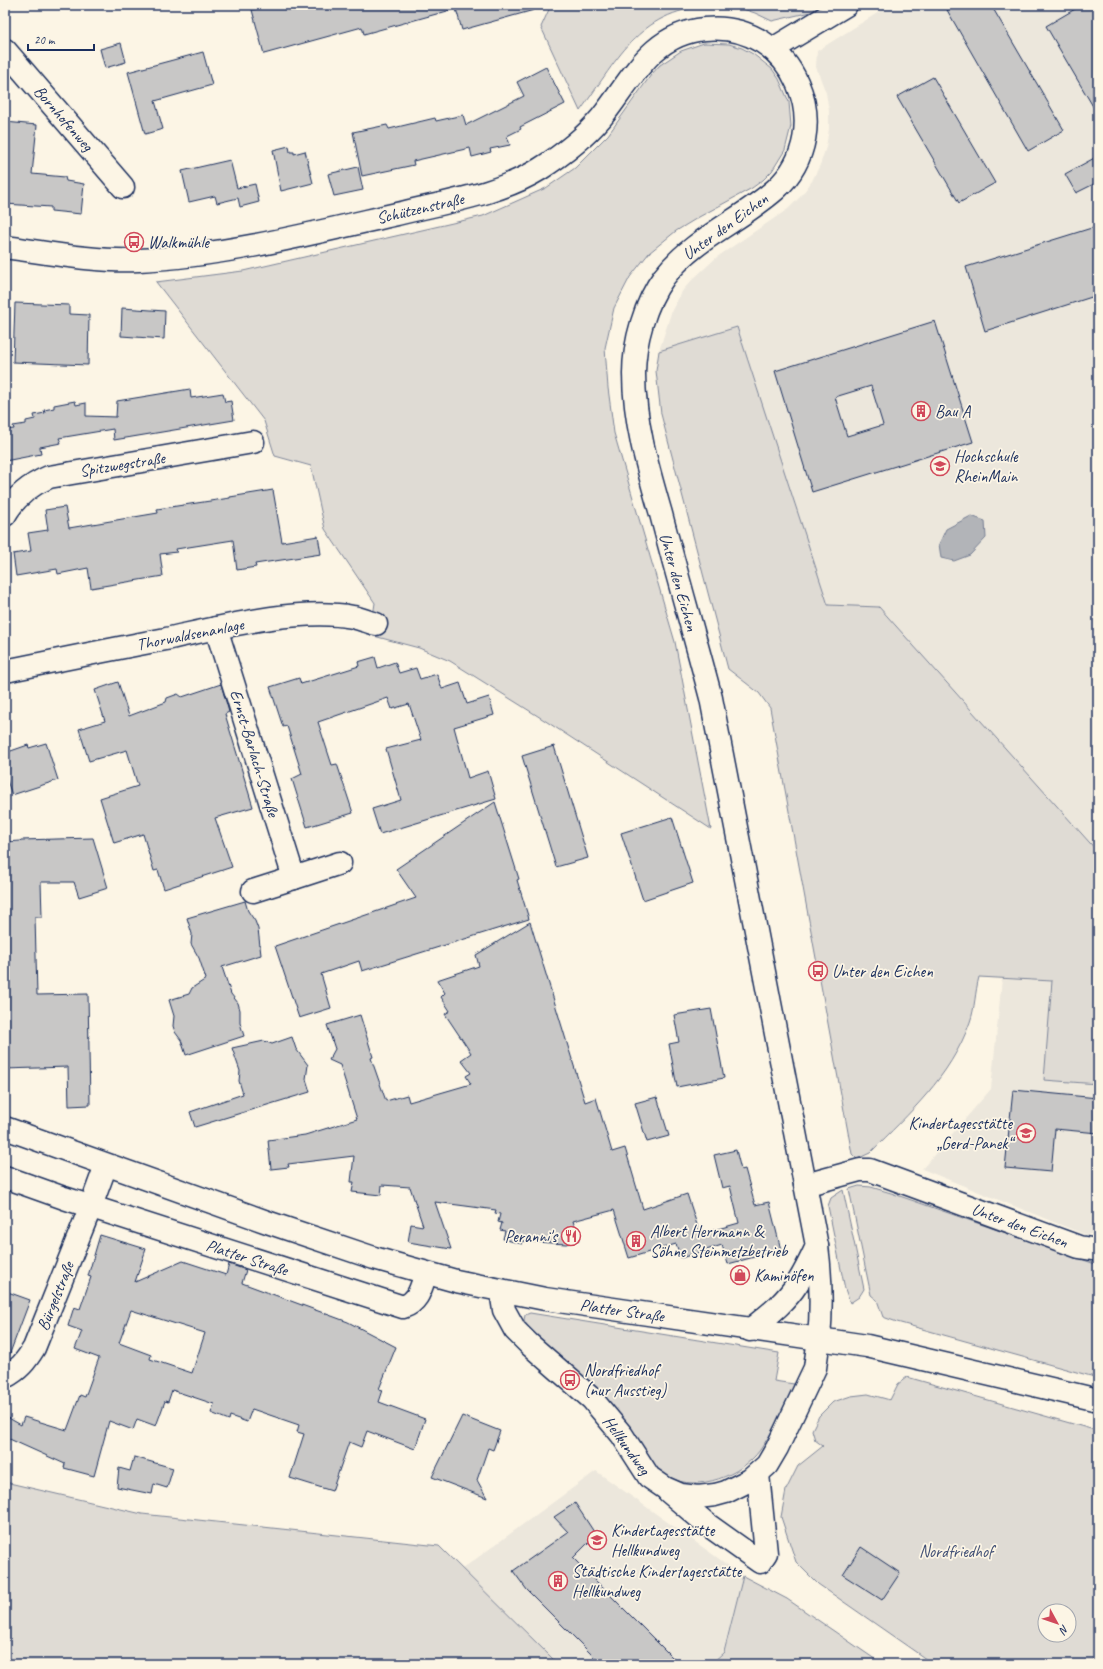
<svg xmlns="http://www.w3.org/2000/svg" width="1103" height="1669" viewBox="0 0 1103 1669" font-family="Caveat,sans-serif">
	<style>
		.built { fill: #ece7dc }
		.green { fill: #dfdbd4; stroke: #7d8599; fill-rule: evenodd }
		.water { fill: #b2b4b8; stroke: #767f94 }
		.building { fill: #c8c7c6; stroke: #1b2f5e; fill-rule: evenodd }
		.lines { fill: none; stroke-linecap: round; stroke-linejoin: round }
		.minor-casing { stroke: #1b2f5e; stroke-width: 25 }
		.major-casing { stroke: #1b2f5e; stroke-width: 25 }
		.minor { stroke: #fcf5e5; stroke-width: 22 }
		.major { stroke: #fcf5e5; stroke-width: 22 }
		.labels { text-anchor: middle; stroke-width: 3.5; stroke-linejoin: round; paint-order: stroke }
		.street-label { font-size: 17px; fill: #1b2f5e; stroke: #fcf5e5 }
		.poi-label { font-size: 17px; fill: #1b2f5e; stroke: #fcf5e5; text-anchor: start }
		.park-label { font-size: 17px; fill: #425176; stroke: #fcf5e5 }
	</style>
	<rect width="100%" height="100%" fill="#fcf5e5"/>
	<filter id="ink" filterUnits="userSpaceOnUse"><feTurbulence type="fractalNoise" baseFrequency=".025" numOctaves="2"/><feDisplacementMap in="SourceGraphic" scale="8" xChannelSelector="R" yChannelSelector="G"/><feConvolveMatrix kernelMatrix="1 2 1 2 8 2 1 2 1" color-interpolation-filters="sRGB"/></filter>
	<g filter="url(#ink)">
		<g class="built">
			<path d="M890,5H1098V852L879,607L828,605L737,327L659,351L672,310L683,290L693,279L717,257L788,209L801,196L812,181L820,165L826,147L829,129V111L826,93L816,67L817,51Z"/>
			<path d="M1002,978L1055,981L1044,1080L1098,1084V1232L1086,1235L922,1169L991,1089Z"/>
			<path d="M596,1471L743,1576L723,1652L711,1664H558L462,1569Z"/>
		</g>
		<g class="green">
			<path d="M551,5H717C639,9 621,55 580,111L541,27Z"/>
			<path d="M719,5H821L811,12L772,21L755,13L737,7Z"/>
			<path d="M704,43L729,44L742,48L753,54L772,69L779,79L789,102L791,126L785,150L772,171L763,180L752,188L699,217L676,231L649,253L630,277L614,308L605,348L608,388L614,433L675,642L711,829L541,718L450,661L419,648L370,635L375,603L325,529L311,466L275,456L264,421L156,282L243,271L483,216L546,188L575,168L608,135L651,75L660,65L681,51Z"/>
			<path d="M737,327L828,605L879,607L1098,852V1084L1044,1080L1052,981L979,977C975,992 975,1008 970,1022C950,1078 910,1112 870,1153L857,1159L852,1154L770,708L759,693L728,669L661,414L656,371L659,351Z"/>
			<path d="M859,1186L871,1187L891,1193L1098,1265V1378L897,1322L883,1317L877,1300L871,1295L849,1189Z"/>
			<path d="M843,1190L864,1289L859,1297L850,1303L845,1289L828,1206L831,1198Z"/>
			<path d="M530,1313L779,1353L774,1381L794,1384L793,1391C782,1411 773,1432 760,1450C742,1475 698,1493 669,1477C658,1472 651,1460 644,1451L528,1328L524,1320L525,1315Z"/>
			<path d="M907,1377L1098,1431V1664H933L818,1584L796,1562L781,1517L786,1490L798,1466L823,1446L815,1440L812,1430L819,1416L833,1402L851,1396L868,1394L890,1400L898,1384ZM1045,1611H1069V1635H1045Z"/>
			<path d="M5,1482L142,1514L439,1546L558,1664H5Z"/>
			<path d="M743,1576L787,1599L882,1664H711L724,1652Z"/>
		</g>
		<path class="water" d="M971,516L985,521L986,538L970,555L954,561L941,558L939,544L946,529Z"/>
		<g class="building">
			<path d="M270,5H450L451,10L364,34L362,27L264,54L252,10Z"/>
			<path d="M455,5H533L534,10L462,30Z"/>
			<path d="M956,5H991L1064,130L1028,151L947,10Z"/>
			<path d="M1082,5H1098V115L1046,26Z"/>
			<path d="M121,43L126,62L105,68L100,49Z"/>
			<path d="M203,52L212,85L155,101L163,129L145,134L128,72Z"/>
			<path d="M546,67L565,104L520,127L521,129L507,136L510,145L490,149L491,152L472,157L470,148L413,161L414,165L362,176L353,132L387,125L389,129L435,118L436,121L463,115L466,125L524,96L517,82Z"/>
			<path d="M933,77L995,183L959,203L897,97Z"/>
			<path d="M5,122L37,125L32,174L65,177L66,181L84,184L81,214L51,211V207L5,204Z"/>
			<path d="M289,146L290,152H294V154L305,151L313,183L281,191L273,150Z"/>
			<path d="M1098,156V182L1076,193L1065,174Z"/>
			<path d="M230,160L237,188L255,184L259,202L240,207L238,198L217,203L215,196L189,202L182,171Z"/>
			<path d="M358,167L363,190L334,196L328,174Z"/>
			<path d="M1098,226V295L985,331L966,267Z"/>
			<path d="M15,303L69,305V314L89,315L88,365L13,362Z"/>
			<path d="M122,308L165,311L164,339L121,336Z"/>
			<path d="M935,321L973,442L812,492L775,371ZM871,386L883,425L847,436L835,397Z"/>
			<path d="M190,389L191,398L223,393L225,402L231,401L234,420L114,440L113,429L59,438L61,443L40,447L41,454L5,461V430L14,429L13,426L26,424V421L35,419L34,415L45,413L44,410L54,408V405L75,401L76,405L86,403V416L116,417L117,401Z"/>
			<path d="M273,490L282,542L318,536L321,554L255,564L256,567L237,570L233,540L176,549L177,552L160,554L163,576L91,588L88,568L58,574L57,569L16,576L13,554L31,551L28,533L48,530L45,510L65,507L69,528L158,513L157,509L230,498V497Z"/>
			<path d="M375,657L378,668L395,662L399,673L416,668L420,679L437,674L442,689L460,683L467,704L489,697L494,715L454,727L468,778L488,771L496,799L380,834L372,809L401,800L386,749L421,740L409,704L392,709L388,698L318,722L332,765L337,764L353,813L307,827L292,779L302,774L287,726L283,727L270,687L299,678L301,684L359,666L358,662Z"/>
			<path d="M118,682L129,716L166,702L167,698L178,694L182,697L221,684L229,712L225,714L253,807L215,818L232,867L164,889L158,870L154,871L143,834L114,843L100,798L138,786L127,750L89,761L79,729L105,721L95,690Z"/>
			<path d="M46,743L58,780L12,795L5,775V753L28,745L29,748Z"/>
			<path d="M554,746L588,858L556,867L522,756Z"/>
			<path d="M495,802L519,879L517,880L529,919L362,971L359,961L321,974L331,1008L299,1018L275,946L416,898L396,869Z"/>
			<path d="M672,817L693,883L643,900L621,833Z"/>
			<path d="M93,838L108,888L79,897L74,882H41L42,917H35L37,995L88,994L90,1105L69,1106L68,1067L5,1069V842L20,841L21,840Z"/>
			<path d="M245,901L248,911L255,921L258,929L261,955L222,967L231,994L238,1003L240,1010V1023L244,1036L186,1055L181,1040L175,1032L173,1026L174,1016L169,1000L189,994L192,988L206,979L199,958L191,944L192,934L187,918Z"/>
			<path d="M530,922L585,1102L596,1098L612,1152L625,1148L643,1209L687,1194L700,1234L739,1223L730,1186L722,1188L714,1155L736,1150L741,1170L745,1169L755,1205L769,1202L781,1250L728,1264L722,1245L681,1258L676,1244L629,1258L614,1210L573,1221L579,1240L566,1244L522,1241V1244L503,1239L505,1231L500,1230L502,1223L498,1222L500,1214L495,1213L496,1210L435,1202L451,1249L408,1242L411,1224L423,1226L410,1187L382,1185L381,1195L352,1192L354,1182H351L354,1156L288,1164L289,1167L271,1169L268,1140L305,1135L357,1119L340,1065L329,1060L335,1049L327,1025L360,1015L373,1057L371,1058L386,1101L407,1095L409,1102L471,1084L466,1076L471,1073L461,1060L471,1053L445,1014L450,1011L441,997L445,993L437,980L479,966L476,955Z"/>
			<path d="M711,1009L724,1078L677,1087L669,1044L679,1042L674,1015Z"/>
			<path d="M292,1037L296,1049L308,1065L306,1079L310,1092L195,1127L190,1112L243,1094L239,1081L240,1071L232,1048L264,1041L272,1044Z"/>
			<path d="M1013,1090L1098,1098V1133L1055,1129L1051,1172L1005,1168Z"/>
			<path d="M657,1097L669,1136L647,1142L635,1103Z"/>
			<path d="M100,1235L146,1249L135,1282L183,1261L226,1275L229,1264L246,1270L242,1283L348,1322L396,1347L379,1389L383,1390L379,1402L425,1419L415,1449L367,1431L361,1447L349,1442L332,1491L290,1478L304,1434L297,1432L299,1425L252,1409L247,1422L230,1416L229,1420L211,1413L214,1404L172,1390L168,1402L165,1401L156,1426L137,1419L133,1430L109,1421L94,1476L64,1468L65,1464L5,1437V1416L21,1425L24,1417L67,1430L80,1395L85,1397L99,1358L75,1349L82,1331L68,1326L74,1307L80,1309L91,1277L88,1276ZM131,1310L205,1333L192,1373L150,1359L151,1355L119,1343Z"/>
			<path d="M5,1291L30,1300L7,1361L5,1362Z"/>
			<path d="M462,1416L500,1431L493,1450L488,1448L477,1480L487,1498L432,1477Z"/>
			<path d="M134,1457L173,1468L167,1488L154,1484L152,1494L117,1487L119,1468L130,1471Z"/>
			<path d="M575,1503L596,1535L573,1558L679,1664H601L527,1590L513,1571L568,1532L554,1517Z"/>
			<path d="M861,1547L900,1573L882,1600L843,1575Z"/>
		</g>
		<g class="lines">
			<g class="minor-casing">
				<g id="minor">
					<path d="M773,49L846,5"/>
					<path d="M5,50L123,187"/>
					<path d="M5,515C15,497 30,485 49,477L253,442"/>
					<path d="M216,628L294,878L340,863"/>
					<path d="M5,671C59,660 112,649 166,639C221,627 298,607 353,617C361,619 369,622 376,624"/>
					<path d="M253,891L294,878"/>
					<path d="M5,1177L64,1198L403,1307C419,1302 421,1287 426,1273"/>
					<path d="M805,1185L860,1170H870L1079,1247L1098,1250"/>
					<path d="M501,1291L504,1310L515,1330L529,1344L592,1399L622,1435L649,1477L665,1488L681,1495L698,1497L715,1495L726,1492L750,1480L767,1465L777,1448L815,1368L819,1338"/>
					<path d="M5,1377C19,1370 26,1361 34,1348L91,1206L106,1165"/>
					<path d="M669,1492L708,1525L760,1562L766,1553L758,1474"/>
				</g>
			</g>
			<g class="major-casing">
				<g id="major">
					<path d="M5,247C49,253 95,262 139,260C224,256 314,233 397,214C444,202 498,195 540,169C562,155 584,138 601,118C632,80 650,34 705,29C793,20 840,130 776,189C740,221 694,238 664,277C645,303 634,342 634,374C634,422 648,469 661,514C677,576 695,637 711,698L817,1246C821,1277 822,1306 819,1338"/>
					<path d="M5,1128L270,1223L374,1258L456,1281L545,1299L867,1346L1098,1400"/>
					<path d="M750,1330C767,1316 785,1303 797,1284C805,1272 811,1259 817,1246"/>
				</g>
			</g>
			<use href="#minor" class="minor"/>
			<use href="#major" class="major"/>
		</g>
	</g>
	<defs>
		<g id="bus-ring" transform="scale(1)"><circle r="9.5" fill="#fcf5e5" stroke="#d1495b" stroke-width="1.5"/><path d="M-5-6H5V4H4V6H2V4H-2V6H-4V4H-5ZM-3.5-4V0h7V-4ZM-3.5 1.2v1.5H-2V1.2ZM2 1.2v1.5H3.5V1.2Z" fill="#d1495b"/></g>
		<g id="building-ring" transform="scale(1)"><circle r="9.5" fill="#fcf5e5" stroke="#d1495b" stroke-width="1.5"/><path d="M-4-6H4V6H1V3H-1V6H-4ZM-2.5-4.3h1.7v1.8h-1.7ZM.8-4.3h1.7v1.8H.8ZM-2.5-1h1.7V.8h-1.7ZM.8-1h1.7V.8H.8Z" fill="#d1495b"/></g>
		<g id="university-ring" transform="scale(1)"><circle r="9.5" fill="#fcf5e5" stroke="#d1495b" stroke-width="1.5"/><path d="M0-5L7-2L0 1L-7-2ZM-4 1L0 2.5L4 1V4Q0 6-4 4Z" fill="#d1495b"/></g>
		<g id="school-ring" transform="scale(1)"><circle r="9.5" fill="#fcf5e5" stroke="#d1495b" stroke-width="1.5"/><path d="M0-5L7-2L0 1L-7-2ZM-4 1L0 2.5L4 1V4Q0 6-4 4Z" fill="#d1495b"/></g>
		<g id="restaurant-ring" transform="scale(1)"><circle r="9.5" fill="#fcf5e5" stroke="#d1495b" stroke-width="1.5"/><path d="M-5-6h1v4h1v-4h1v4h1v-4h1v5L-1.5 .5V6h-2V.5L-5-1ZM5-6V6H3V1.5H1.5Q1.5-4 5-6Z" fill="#d1495b"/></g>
		<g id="shop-ring" transform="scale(1)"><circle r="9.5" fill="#fcf5e5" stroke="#d1495b" stroke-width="1.5"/><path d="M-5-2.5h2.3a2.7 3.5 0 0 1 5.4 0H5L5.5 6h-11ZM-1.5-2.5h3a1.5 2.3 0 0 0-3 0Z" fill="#d1495b"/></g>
	</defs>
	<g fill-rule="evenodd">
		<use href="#bus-ring" x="134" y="242"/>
		<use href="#building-ring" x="921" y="411"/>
		<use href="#university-ring" x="940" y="466"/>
		<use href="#bus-ring" x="818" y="971"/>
		<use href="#school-ring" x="1026" y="1133"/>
		<use href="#restaurant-ring" x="571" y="1236"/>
		<use href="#building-ring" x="636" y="1241"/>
		<use href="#shop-ring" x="740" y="1275"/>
		<use href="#bus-ring" x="570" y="1380"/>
		<use href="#school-ring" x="597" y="1540"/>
		<use href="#building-ring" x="558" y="1581"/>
	</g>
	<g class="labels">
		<g class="street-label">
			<text transform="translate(64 118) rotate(49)" y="6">Bornhofenweg</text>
			<text transform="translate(420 208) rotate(-13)" y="6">Schützenstraße</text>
			<text transform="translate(725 226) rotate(-36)" y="6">Unter den Eichen</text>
			<text transform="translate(122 464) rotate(-9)" y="6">Spitzwegstraße</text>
			<text transform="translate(679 582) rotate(74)" y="6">Unter den Eichen</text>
			<text transform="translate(190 634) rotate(-11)" y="6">Thorwaldsenanlage</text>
			<text transform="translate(255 753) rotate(73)" y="6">Ernst-Barlach-Straße</text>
			<text transform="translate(1020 1225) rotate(20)" y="6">Unter den Eichen</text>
			<text transform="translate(247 1257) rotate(18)" y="6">Platter Straße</text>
			<text transform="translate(55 1296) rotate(-68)" y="6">Bürgelstraße</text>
			<text transform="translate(622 1310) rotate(8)" y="6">Platter Straße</text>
			<text transform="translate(627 1445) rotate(54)" y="6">Hellkundweg</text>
		</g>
		<g class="poi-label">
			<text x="148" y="248">Walkmühle</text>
			<text x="935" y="417">Bau A</text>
			<text x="954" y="462">Hochschule<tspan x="954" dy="20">RheinMain</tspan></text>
			<text x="832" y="977">Unter den Eichen</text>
			<text x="1012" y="1129" text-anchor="end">Kindertagesstätte<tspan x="1012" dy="20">„Gerd-Panek“</tspan></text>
			<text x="650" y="1237">Albert Herrmann &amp;<tspan x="650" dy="20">Söhne Steinmetzbetrieb</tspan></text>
			<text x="557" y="1242" text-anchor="end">Peranni's</text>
			<text x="754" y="1281">Kaminöfen</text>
			<text x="584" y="1376">Nordfriedhof<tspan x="584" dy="20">(nur Ausstieg)</tspan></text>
			<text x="611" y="1536">Kindertagesstätte<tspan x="611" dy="20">Hellkundweg</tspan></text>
			<text x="572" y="1577">Städtische Kindertagesstätte<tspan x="572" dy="20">Hellkundweg</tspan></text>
		</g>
		<g class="park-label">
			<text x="956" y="1557">Nordfriedhof</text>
		</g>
	</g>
	<rect width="1103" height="1669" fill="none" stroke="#fcf5e5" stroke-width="20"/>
	<rect x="10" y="10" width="1083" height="1649" fill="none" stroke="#1b2f5e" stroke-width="1.5" filter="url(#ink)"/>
	<g transform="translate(1057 1623) rotate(130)"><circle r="19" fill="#fcf5e5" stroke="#a2a6af"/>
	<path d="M0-3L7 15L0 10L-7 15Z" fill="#d1495b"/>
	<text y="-6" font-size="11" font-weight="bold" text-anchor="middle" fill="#1b2f5e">N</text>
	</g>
	<path d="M28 44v6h66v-6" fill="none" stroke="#1b2f5e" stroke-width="2"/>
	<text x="34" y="44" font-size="12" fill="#1b2f5e" stroke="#fcf5e5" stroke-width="3" paint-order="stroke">20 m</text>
</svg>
